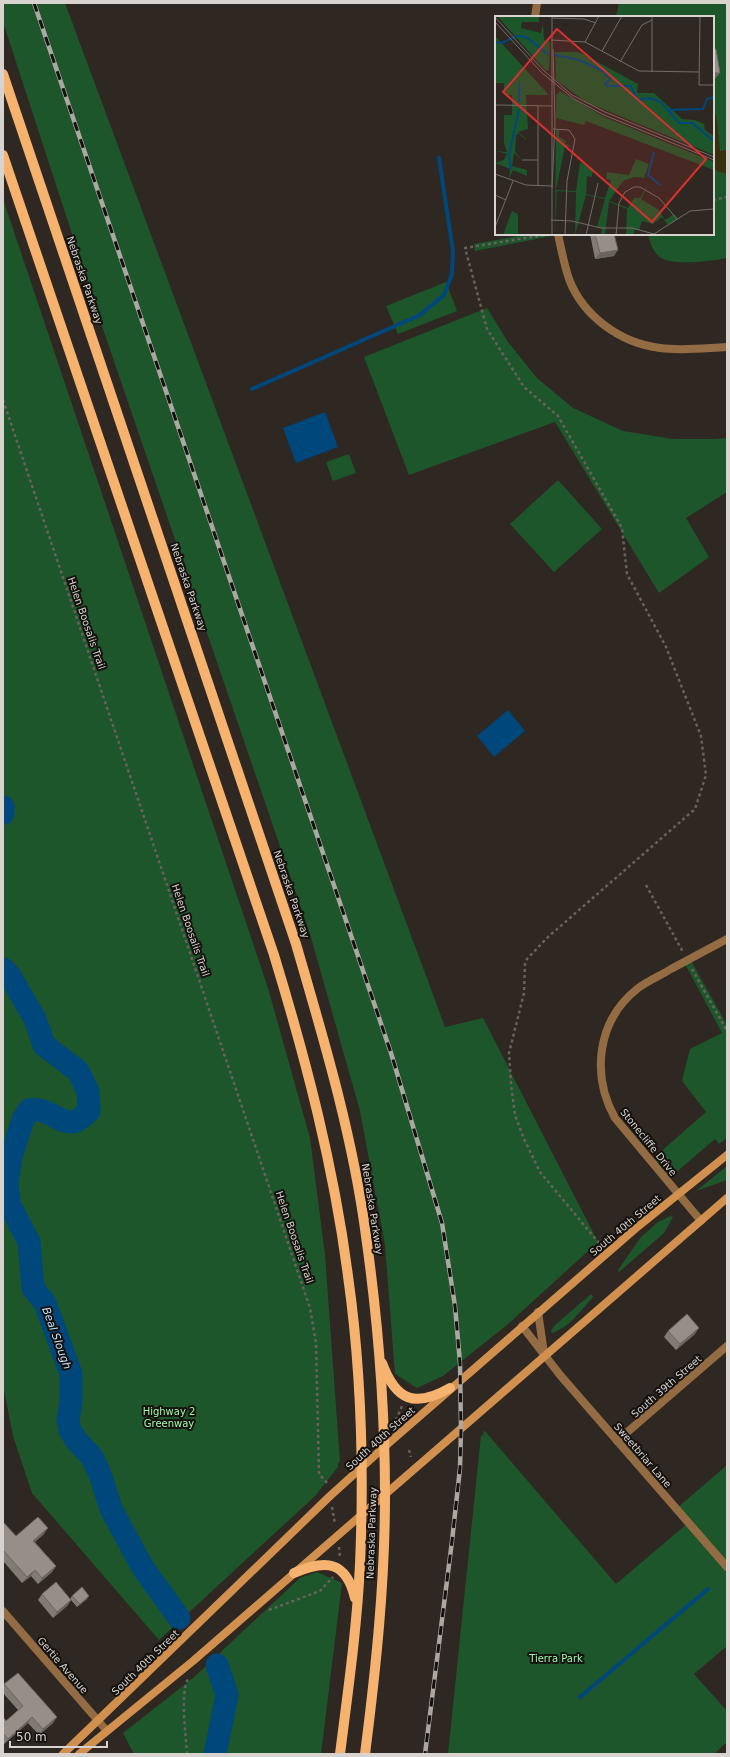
<svg xmlns="http://www.w3.org/2000/svg" width="730" height="1757" viewBox="0 0 730 1757" font-family="'DejaVu Sans',sans-serif">
	<style>
		.green { fill: #1e562b }
		.sand { fill: #38300f }
		.water { fill: #00477c }
		.lines { fill: none; stroke-linecap: round; stroke-linejoin: round }
		.stream { stroke: #00477c; stroke-width: 4 }
		.river { stroke: #00477c; stroke-width: 23 }
		.path { stroke: #68615c; stroke-width: 2.5; stroke-dasharray: 3 3; stroke-linecap: butt }
		.minor { stroke: #946c44; stroke-width: 8 }
		.secondary { stroke: #d2904e; stroke-width: 8 }
		.primary { stroke: #f6b26f; stroke-width: 10 }
		.rail-casing { stroke: #ada7a2; stroke-width: 4.5 }
		.rail { stroke: #14110e; stroke-width: 3; stroke-dasharray: 9; stroke-linecap: butt }
		.wall { fill: #827b74 }
		.shaded-wall { fill: #6a645e }
		.building { fill: #978f87; stroke: #6a645e }
		.labels { text-anchor: middle; stroke-width: 4; stroke-linejoin: round; paint-order: stroke }
		.street-label { font-size: 10px; fill: #d8d3cf; stroke: #14110e }
		.park-label { font-size: 10px; fill: #9cf9ab; stroke: #14110e }
		.water-label { font-size: 11px; font-style: italic; fill: #beddfd; stroke: #14110e }
		.inset-river { fill: none; stroke: #00477c; stroke-width: 2 }
		.inset-road { fill: none; stroke: #736c67; stroke-width: 1 }
		.view { fill: #d63130; fill-opacity: 0.15; stroke: #d63130; stroke-width: 2 }
		.inset-edge { fill: none; stroke: #d8d3cf; stroke-width: 2 }
	</style>
	<rect width="100%" height="100%" fill="#2f2721"/>
	<g class="green">
		<path d="M3,3H65L445,1027L483,1018L598,1242L507,1325L443,1376L417,1388L395,1374L385,1245L360,1111L310,934L102,326L3,22Z"/>
		<path d="M619,3H727V258C712,261 674,266 661,258C653,252 650,243 648,234H713V17H616Z"/>
		<path d="M3,199L268,988L310,1138L325,1255L340,1461L338,1463V1467L315,1496L159,1640L32,1493L13,1436L3,1385Z"/>
		<path d="M529,234H562L475,251L474,244Z"/>
		<path d="M446,282L457,311L398,334L386,306Z"/>
		<path d="M487,308L508,342L537,378L573,408L623,431L673,439H715L727,438V492L686,518L709,557L659,593L555,422L409,475L364,357Z"/>
		<path d="M349,454L356,473L333,481L326,462Z"/>
		<path d="M558,480L602,529L554,572L510,524Z"/>
		<path d="M690,959L727,1025V1138L719,1144L715,1139L666,1181L650,1161L706,1112L682,1081L690,1049L722,1033L684,962Z"/>
		<path d="M727,1166V1180L696,1191Z"/>
		<path d="M671,1216L673,1217L664,1233L619,1272L618,1270L641,1237L658,1222Z"/>
		<path d="M591,1294L593,1297C581,1310 570,1327 552,1333L551,1331L554,1326Z"/>
		<path d="M484,1430L616,1584L688,1523L676,1509L727,1465V1646L694,1674L727,1711V1742L714,1754H448L481,1435L483,1436Z"/>
		<path d="M317,1572L342,1583L321,1754H134L123,1733L193,1678L300,1578Z"/>
	</g>
	<path class="sand" d="M716,113L720,151L727,150V174L719,172L713,168V116Z"/>
	<g class="water">
		<path d="M325,412L338,447L296,463L283,428Z"/>
		<path d="M508,710L525,731L494,757L477,736Z"/>
	</g>
	<g class="lines">
		<g class="stream">
			<path d="M252,389L420,315L444,295L452,274L453,251L439,158"/>
			<path d="M580,1697L708,1589"/>
		</g>
		<g class="river">
			<path d="M3,807V813"/>
			<path d="M3,969L10,976L35,1019L44,1045L78,1071L88,1091L89,1111C85,1114 81,1119 76,1121C61,1127 49,1106 29,1110L23,1120L11,1156L7,1183L9,1204L29,1242L33,1288L45,1303L71,1374V1402L68,1419L70,1430L76,1440L92,1457L101,1477L111,1509L143,1568L179,1618"/>
			<path d="M215,1754L227,1695L217,1665"/>
		</g>
		<g class="path">
			<path d="M713,200L727,197"/>
			<path d="M550,234L465,248L487,329L524,387L558,416L622,528L627,574L666,647L701,736L706,775L695,809L548,937L527,959L525,964L524,993L509,1053L511,1084L515,1115L524,1139L540,1172L599,1243"/>
			<path d="M3,400L310,1308L316,1343L319,1474L329,1485"/>
			<path d="M646,885L683,952"/>
			<path d="M692,969L727,1031"/>
			<path d="M396,1420L402,1406"/>
			<path d="M409,1450L411,1457"/>
			<path d="M332,1507L335,1524"/>
			<path d="M339,1547L340,1558"/>
			<path d="M269,1610L320,1591L333,1577"/>
			<path d="M187,1754C186,1736 180,1693 188,1679"/>
		</g>
		<g class="minor">
			<path d="M535,17L537,3"/>
			<path d="M558,234C561,249 564,264 569,279C583,316 620,343 660,348C682,351 705,348 727,347"/>
			<path d="M701,1221L615,1118C591,1075 597,1021 637,989C647,981 660,976 671,969C690,959 708,949 727,939"/>
			<path d="M538,1312L544,1353"/>
			<path d="M522,1326L560,1375L727,1567"/>
			<path d="M617,1441L727,1346"/>
			<path d="M3,1611L107,1731"/>
		</g>
		<g class="secondary">
			<path d="M63,1754L330,1496L383,1448L635,1229L727,1155"/>
			<path d="M79,1754L193,1661L727,1198"/>
		</g>
		<g class="primary">
			<path d="M3,74L296,944C324,1040 353,1137 366,1236C378,1321 385,1409 385,1495C385,1582 376,1668 365,1754"/>
			<path d="M3,155L274,955C306,1060 334,1167 348,1276C361,1368 364,1470 360,1564C357,1628 348,1691 340,1754"/>
			<path d="M382,1363C396,1401 415,1408 450,1388"/>
			<path d="M294,1573C326,1559 346,1561 355,1598"/>
		</g>
		<g class="rail-casing">
			<path id="rail" d="M34,3L391,1053L442,1223L455,1306L460,1363L461,1430L460,1468L452,1541L425,1754"/>
		</g>
		<use href="#rail" class="rail"/>
	</g>
	<g class="wall">
		<path d="M590,234H614V256L595,259Z"/>
		<path d="M668,1331L695,1334L676,1350L664,1337Z"/>
		<path d="M3,1525L16,1536L44,1534L35,1542L56,1566L52,1572L38,1584L31,1576L22,1583L3,1561Z"/>
		<path d="M42,1594L70,1599L72,1596L87,1599L77,1607L71,1600L67,1606L53,1618L38,1600Z"/>
		<path d="M4,1684L53,1723L39,1735L28,1723L4,1744H3V1717L6,1721L18,1710L3,1693V1686Z"/>
	</g>
	<g class="shaded-wall">
		<path d="M713,73H720L715,79H713Z"/>
		<path d="M618,250L614,256L595,259L600,253Z"/>
		<path d="M699,1328L695,1334L676,1350L680,1344Z"/>
		<path d="M48,1528L44,1534L29,1547L33,1541Z"/>
		<path d="M56,1566L52,1572L38,1584L42,1578Z"/>
		<path d="M35,1570L31,1576L22,1583L27,1577Z"/>
		<path d="M89,1596L87,1599L77,1607L80,1604Z"/>
		<path d="M71,1600L67,1606L53,1618L57,1612Z"/>
		<path d="M32,1717L28,1723L4,1744L8,1739Z"/>
		<path d="M57,1717L53,1723L39,1735L43,1729Z"/>
	</g>
	<g class="building">
		<path d="M713,49H716L720,73H713Z"/>
		<path d="M595,234H614L618,250L600,253Z"/>
		<path d="M687,1314L699,1328L680,1344L668,1331Z"/>
		<path d="M38,1517L48,1528L33,1541L56,1566L42,1578L35,1570L27,1577L3,1550V1525L4,1523L16,1536Z"/>
		<path d="M56,1582L71,1600L57,1612L42,1594Z"/>
		<path d="M82,1587L89,1596L80,1604L72,1596Z"/>
		<path d="M18,1673L57,1717L43,1729L32,1717L8,1739L3,1733V1717L6,1721L23,1706L4,1684Z"/>
	</g>
	<g class="labels">
		<g class="street-label">
			<text transform="translate(85 280) rotate(71)" y="4">Nebraska Parkway</text>
			<text transform="translate(189 587) rotate(71)" y="4">Nebraska Parkway</text>
			<text transform="translate(87 623) rotate(71)" y="4">Helen Boosalis Trail</text>
			<text transform="translate(292 894) rotate(71)" y="4">Nebraska Parkway</text>
			<text transform="translate(191 930) rotate(71)" y="4">Helen Boosalis Trail</text>
			<text transform="translate(649 1142) rotate(51)" y="4">Stonecliffe Drive</text>
			<text transform="translate(373 1209) rotate(81)" y="4">Nebraska Parkway</text>
			<text transform="translate(625 1225) rotate(-40)" y="4">South 40th Street</text>
			<text transform="translate(295 1237) rotate(71)" y="4">Helen Boosalis Trail</text>
			<text transform="translate(666 1386) rotate(-41)" y="4">South 39th Street</text>
			<text transform="translate(380 1438) rotate(-42)" y="4">South 40th Street</text>
			<text transform="translate(643 1455) rotate(49)" y="4">Sweetbriar Lane</text>
			<text transform="translate(371 1533) rotate(-88)" y="4">Nebraska Parkway</text>
			<text transform="translate(145 1662) rotate(-44)" y="4">South 40th Street</text>
			<text transform="translate(63 1665) rotate(49)" y="4">Gertie Avenue</text>
		</g>
		<g class="park-label">
			<text x="169" y="1415">Highway 2<tspan x="169" dy="12">Greenway</tspan></text>
			<text x="556" y="1662">Tierra Park</text>
		</g>
		<g class="water-label">
			<text transform="translate(57 1338) rotate(70)" y="4">Beal Slough</text>
		</g>
	</g>
	<g transform="translate(495 16)">
		<rect width="219" height="219" fill="#2f2721"/>
		<path d="M2,0H44V6H27L26,12L46,17L48,8L49,24L55,26L54,54L51,55ZM0,20L54,79H31L33,113L23,116L30,122L31,124L23,117L21,120L20,136L27,144L19,137L17,150L32,154V160L18,154L14,163L15,153L0,147L9,144L12,138L1,135L12,136L9,127V99H17V79H9V67H0ZM60,36H82L88,38L143,68L142,77H159L187,103L200,104L209,108L210,114L219,120V139L91,86L61,64ZM65,75L109,101L219,146V154L91,105L89,109L61,102V79ZM61,113H64V121L71,125L70,128L79,131L70,130L61,174L81,175L85,146L98,153L97,161L92,160L91,178L110,182L116,164L111,163L112,156L134,159L141,143L154,148L149,162L139,161L128,165L114,185L133,192L139,182H145L155,165L146,183L164,194L170,204L179,198L182,203L173,209L167,201L158,208L147,205L144,214L140,213L138,219H131L132,193L114,186L110,219H106L107,212L102,211L110,183L91,179L80,219L81,176L62,175L60,219ZM17,195L23,198V219H8Z" fill="#1e562b"/>
		<path class="inset-river" d="M0,26L7,27L21,20L31,21L54,39M60,39L84,44L108,55L115,64L110,67L112,70H136L142,84L155,82L166,86L184,107H197L219,125M24,86V67M173,94L208,93L212,83L219,81M159,136L153,159L165,169M16,153L14,139L24,93"/>
		<path class="inset-road" d="M157,0V56M205,0L204,69H219M0,1L48,54L77,79L110,96L219,141M57,2L89,3L101,7M0,6L47,57L79,83L109,99L219,144M56,24L90,26L144,55L204,56M90,26L104,0M107,35L127,0M125,46L147,9L157,4M0,89L57,90M58,113L74,114L80,123L72,165L70,219M27,144H43M0,158L31,169L57,170M43,170V89M57,172L60,107L58,33M0,179L11,184M56,204L77,205L106,212H137L159,218L195,195L219,193M0,211L18,165M57,219V0M91,219L103,167M121,219L124,187L130,176L139,171H145L164,182L182,203"/>
		<path class="view" d="M62,13L211,143L157,206L8,76Z"/>
		<rect width="219" height="219" class="inset-edge"/>
	</g>
	<rect width="730" height="1757" fill="none" stroke="#d8d3cf" stroke-width="8"/>
	<path d="M10 1741v6h97v-6" fill="none" stroke="#d8d3cf" stroke-width="2"/>
	<text x="16" y="1741" font-size="12" fill="#d8d3cf" stroke="#14110e" stroke-width="3" paint-order="stroke">50 m</text>
</svg>
